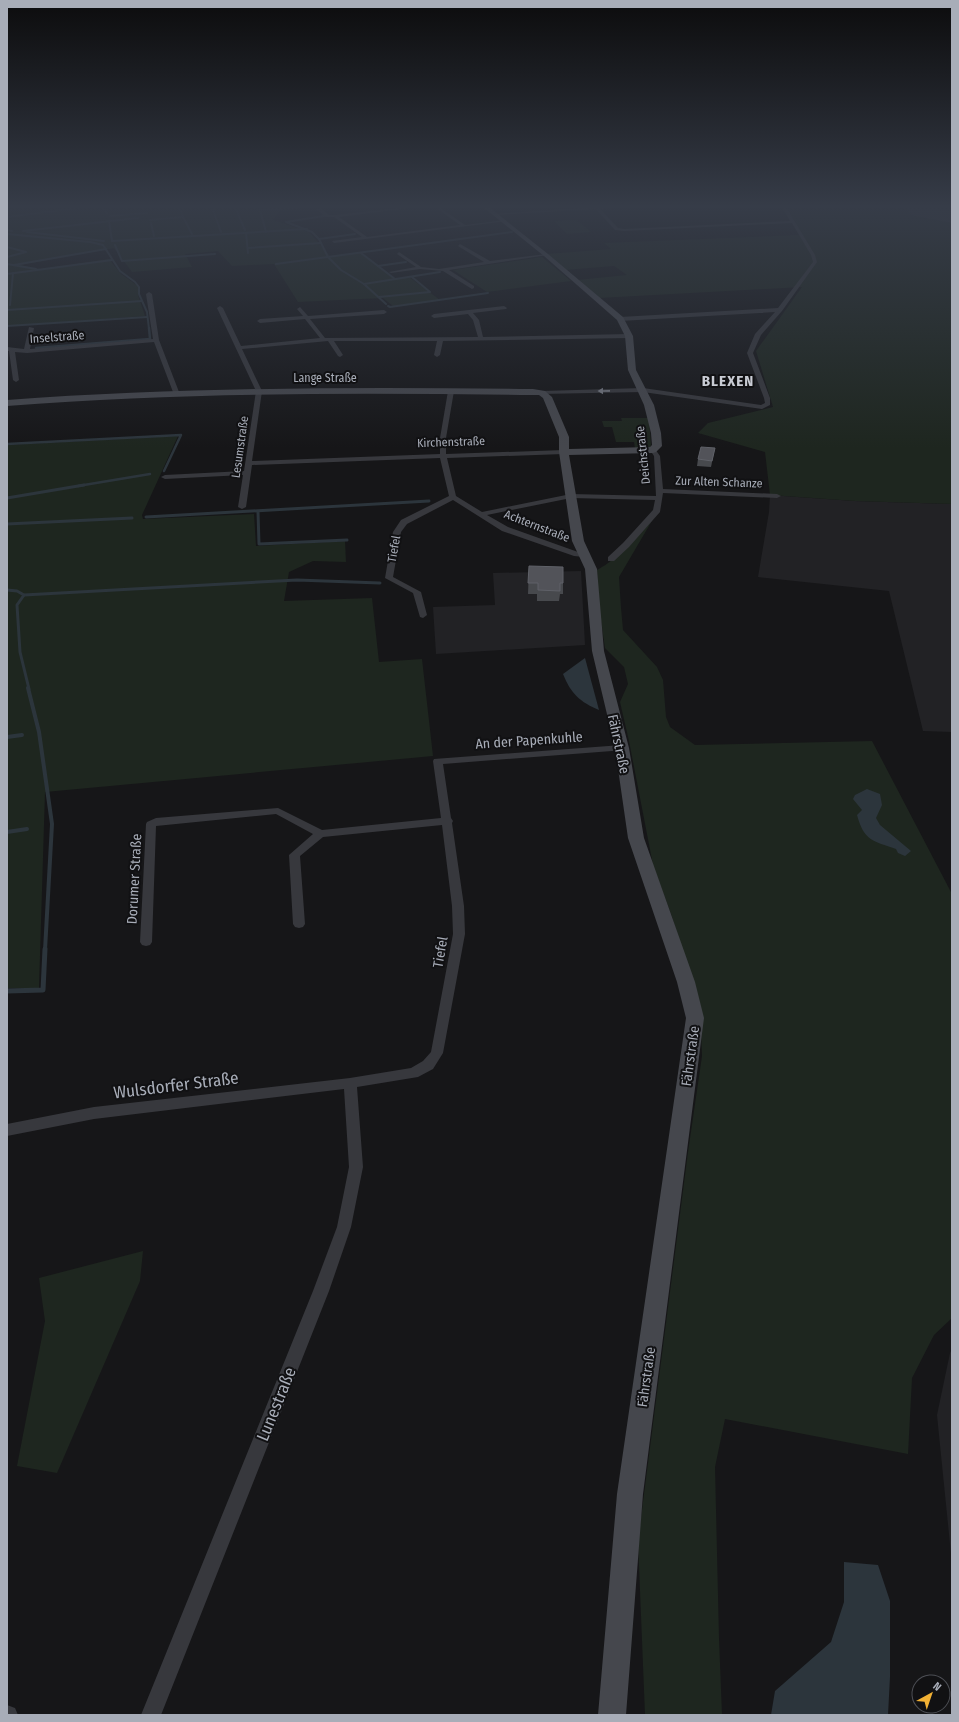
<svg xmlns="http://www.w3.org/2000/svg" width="959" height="1722" viewBox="0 0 959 1722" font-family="'Fira Sans Condensed',sans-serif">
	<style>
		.built { fill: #222225 }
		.green { fill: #1e261f }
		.water { fill: #2c353c }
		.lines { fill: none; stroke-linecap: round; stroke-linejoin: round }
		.stream-far4 { stroke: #2c353c; stroke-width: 2 }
		.stream-far3 { stroke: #2c353c; stroke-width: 2.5 }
		.stream-far2 { stroke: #2c353c; stroke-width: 3 }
		.stream-far1 { stroke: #2c353c; stroke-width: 4 }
		.stream { stroke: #2c353c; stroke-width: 5 }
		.runway { fill: #303135; fill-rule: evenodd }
		.street { fill: #37383d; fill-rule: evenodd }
		.secondary { fill: #45474d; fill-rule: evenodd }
		.wall { fill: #47494d }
		.building { fill: #525359; stroke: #5f6168 }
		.oneway { fill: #757881 }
		.labels { text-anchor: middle; stroke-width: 4; stroke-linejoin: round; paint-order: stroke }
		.far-street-label { font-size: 12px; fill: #a8adb8; stroke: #111113 }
		.street-label { font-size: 14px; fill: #a8adb8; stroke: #111113 }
		.far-district-label { font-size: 15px; font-weight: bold; letter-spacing: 1px; fill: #c9ccd4; stroke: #111113 }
		.near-street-label { font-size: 17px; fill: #a8adb8; stroke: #111113 }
	</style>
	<rect width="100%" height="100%" fill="#161618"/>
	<g class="built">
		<path d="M770,495L855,501L952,504V732L923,731L889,591L758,577L769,512Z"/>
		<path d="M581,571L585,645L436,654L433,607L495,605L493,573Z"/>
		<path d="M952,1349V1564L937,1415L950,1353Z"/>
	</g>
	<g class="green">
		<path d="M7,207H280L281,209L273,220L309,232L330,256L361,253L395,279L409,277L440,300L393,306L383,298L298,302L274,264L232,266L218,251L185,254L192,267L132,272L114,248L20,265L41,269L109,259L121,274L138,286V295L145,316L7,326Z"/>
		<path d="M783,207H952V504L855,501L770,495L765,452L698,433L708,423L773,407L756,351L802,287L599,298L577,280L627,275L614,266L565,270L547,254L611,249L604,243L799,235Z"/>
		<path d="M577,220L591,232L567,234L554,221Z"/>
		<path d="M542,257L571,281L487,292L453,270Z"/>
		<path d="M621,418H649L651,445L650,447L635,449L634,442H616L612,427H604L602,421H622Z"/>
		<path d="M178,436L142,515L143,519L254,514L256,546L345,541L346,562L313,561L289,572L284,601L372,598L379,662L422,659L433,756L45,792L39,988H7V445Z"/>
		<path d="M653,519L619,577L621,608L623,630L657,667L663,680L666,717L670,727L695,745L872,741L952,894V1318L934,1335L912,1378L908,1454L725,1419L715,1467L719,1638L722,1715H645L638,1541L688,1152L702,1056L700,1004L672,917L653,865L629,741L620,702L628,684L624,667L605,648L599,607L597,570C620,557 636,539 653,519Z"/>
		<path d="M143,1251L140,1281L57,1473L17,1466L45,1321L39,1278Z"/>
	</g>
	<g class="water">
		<path d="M585,658L599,710C580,702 571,694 563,674Z"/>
		<path d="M867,789L880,794L882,805L876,818L880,825L911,851L905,856L898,853L896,849C873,841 864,841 857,815L862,810L853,799L855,795Z"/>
		<path d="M844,1562L878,1565L890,1601V1677L888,1715H771L775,1691L831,1642L844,1602Z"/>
	</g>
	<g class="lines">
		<g class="stream-far4">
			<path d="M103,207L107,213"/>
			<path d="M212,207L221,232"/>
			<path d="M235,207L245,230"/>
			<path d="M110,216L147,213"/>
			<path d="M324,216L286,222L312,232L319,239L328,257L341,270L364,284L386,304"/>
			<path d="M7,217L85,207"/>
			<path d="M183,217L192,234"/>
			<path d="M150,220L183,217L179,207"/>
			<path d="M109,221L112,241"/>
			<path d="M151,223L154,236"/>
			<path d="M7,230L12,231"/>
			<path d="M23,231L138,218"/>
			<path d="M27,232L104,241"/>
			<path d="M266,232L260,210L306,207"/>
			<path d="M246,233L248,253"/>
			<path d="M7,234L90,242L103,245L120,271L135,282L139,287V294L147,312L149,329"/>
			<path d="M319,239L355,234"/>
			<path d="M112,241L307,229"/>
			<path d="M115,245L122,261L215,254"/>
			<path d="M7,247L26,252L7,257"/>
			<path d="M248,248L321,243"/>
			<path d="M361,253L395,279"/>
			<path d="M7,264L36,269"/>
			<path d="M276,264L512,232"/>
			<path d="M14,265L106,249"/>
			<path d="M378,266L406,262"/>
			<path d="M7,274L112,260"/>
			<path d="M364,284L440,272"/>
			<path d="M379,297L430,292L412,277"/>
			<path d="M10,305L13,273"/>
			<path d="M388,306L390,307L488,293"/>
			<path d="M7,310L142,301"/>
			<path d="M7,326L147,317"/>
		</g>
		<g class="stream-far3">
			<path d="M36,348L150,339L149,328"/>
			<path d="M7,444L181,435L164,471"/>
			<path d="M78,486L150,474"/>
		</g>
		<g class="stream-far2">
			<path d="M7,498L84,485"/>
			<path d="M258,512L259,544L347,540"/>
			<path d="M146,517L429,501"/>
			<path d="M7,524L132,518"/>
			<path d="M7,590L17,591L24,595L297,580L380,583"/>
			<path d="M24,595L17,605L20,652L29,689"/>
		</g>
		<g class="stream-far1">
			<path d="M28,688L39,732L52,824L45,950"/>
			<path d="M7,737L22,735"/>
			<path d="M7,832L27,829"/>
		</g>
		<path class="stream" d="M7,991L43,990L45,949"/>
		<path class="runway" d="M906,207H952V223L911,215Z"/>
		<g class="street">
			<path d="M407,207H417L339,217L367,237L460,225L435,207H439L465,225L505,220L507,221L334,243L332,241L362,237L334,217H326L316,209L320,208L329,215H335Z"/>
			<path d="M594,207H617L615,208L600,209L618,228L624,229L790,221L782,207H786L815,255L817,262L782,311L761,335L753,353L770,398V405L762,409L643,392L540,394L539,393L542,391L643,388L761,405L765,403L764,398L747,353L755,334L775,312L620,321L617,319L620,317L778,308L813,262L811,255L792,223L624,231L615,230L596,209L495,215L493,214Z"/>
			<path d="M628,207H669L667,208H630Z"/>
			<path d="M460,244L490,261L546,254L548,255L449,270L474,286V288L472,289L443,271L420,269L391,273L389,272L416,267L397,254L399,252L421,267L439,269L484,262L458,246Z"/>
			<path d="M149,292L152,294L159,340L179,392L178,393L173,392L154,342L27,353L15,352L19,380L16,382L13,380L9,351H7V347L24,349L29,327L34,328L30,349L153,339L146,294Z"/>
			<path d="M220,306L223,308L241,346L320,338L305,319L260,323L257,321L260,319L303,316L297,309L300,307L308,316L384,310L387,312L384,314L310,319L325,338L478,337L473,320L468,314L434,318L431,316L434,314L504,306L507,308L506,309L473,313L479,320L483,337L629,334L632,336L629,338L443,341L440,355L437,357L434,355L437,341H334L343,355L340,357L338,356L328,341L242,349L262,391L252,461L440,454V438L448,391L451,389L454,391L446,438V454L564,450L567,452L564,454L447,458L456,496L482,512L571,494L656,496L654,456L650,450L653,448L655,449L660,456L663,489L777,494L781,496L777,498L663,493L660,512L629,547L614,561H608V557L623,543L653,510L655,500L571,498L487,515L508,527L578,552L587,553L588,555L584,557L574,556L502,531L453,500L407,524L401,532L393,577L421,592L427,615L423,618L420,617L413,593L385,578L393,532L401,520L449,496L440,458L252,465L246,507L242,509L238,507L243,475L165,479L161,477L165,475L244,471L256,391L217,308Z"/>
			<path d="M622,745L625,746L627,748L625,750L443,764L451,818L453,821L452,823L464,906L465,934L443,1053L433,1069L418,1077L357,1087L363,1167L351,1227L329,1291L161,1715H141L313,1291L337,1227L349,1167L344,1089L94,1119L7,1136V1124L94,1107L350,1078L411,1068L423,1061L431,1052L453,934L452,906L442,825L323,837L300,856L305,924L303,927L299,928L295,927L293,924L289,855L313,834L276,814L156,826L152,942L150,945L146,946L142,945L140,942L146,824L147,822L156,818L278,808L322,830L441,818L433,761L434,759Z"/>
			<path d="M7,1705L15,1708L18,1715H7Z"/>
		</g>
		<path class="secondary" d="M483,207H489L548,254L623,317L633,336L636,370L654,405L661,433L662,446L656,452L653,453L569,455L584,541L597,569L604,651L629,748L644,838L695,982L704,1018L643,1494L626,1715H598L617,1494L686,1018L677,982L628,838L615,748L592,651L585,569L572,541L559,452V437L543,398L539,395H533C357,393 182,392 7,406V400C182,387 357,387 533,389L545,391L552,397L569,437V449L650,447L652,445L651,433L644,405L628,370L625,336L617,320L544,256Z"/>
	</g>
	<g class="wall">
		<path d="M715,448L711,467L697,466L698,459Z"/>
		<path d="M529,566L563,583V594H560L559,601H537V594H528Z"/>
	</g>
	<g class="building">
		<path d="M701,447L715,448L712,461L698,459Z"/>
		<path d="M529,566L563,567V583H560V591L538,590V583H528Z"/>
	</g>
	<defs><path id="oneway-solid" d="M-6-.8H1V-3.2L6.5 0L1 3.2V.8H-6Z"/></defs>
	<use class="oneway" href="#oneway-solid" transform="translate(604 391) rotate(179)"/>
	<linearGradient id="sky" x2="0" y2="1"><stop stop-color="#0c0c0d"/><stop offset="0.46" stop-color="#363c48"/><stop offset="1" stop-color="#363c48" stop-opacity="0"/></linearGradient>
	<rect width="959" height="448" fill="url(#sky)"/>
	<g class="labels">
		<g class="far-street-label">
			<text transform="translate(57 337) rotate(-4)" y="4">Inselstraße</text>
			<text x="325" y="382">Lange Straße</text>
			<text transform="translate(451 442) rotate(-2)" y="4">Kirchenstraße</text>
			<text transform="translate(240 447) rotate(-82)" y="4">Lesumstraße</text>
			<text transform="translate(643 455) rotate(-96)" y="4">Deichstraße</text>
			<text transform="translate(719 482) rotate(2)" y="4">Zur Alten Schanze</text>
			<text transform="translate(537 526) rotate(21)" y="4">Achternstraße</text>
			<text transform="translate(394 549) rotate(-80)" y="4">Tiefel</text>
		</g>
		<g class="street-label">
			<text transform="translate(529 740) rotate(-4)" y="5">An der Papenkuhle</text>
			<text transform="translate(619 744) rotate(78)" y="5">Fährstraße</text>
			<text transform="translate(134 879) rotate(-87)" y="5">Dorumer Straße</text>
			<text transform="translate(440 952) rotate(-80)" y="5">Tiefel</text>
			<text transform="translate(690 1056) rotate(-82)" y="5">Fährstraße</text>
			<text transform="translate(646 1377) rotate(-82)" y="5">Fährstraße</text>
		</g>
		<g class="far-district-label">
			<text x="728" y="386">BLEXEN</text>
		</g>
		<g class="near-street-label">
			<text transform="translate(176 1085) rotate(-7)" y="6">Wulsdorfer Straße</text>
			<text transform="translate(276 1404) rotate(-68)" y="6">Lunestraße</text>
		</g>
	</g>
	<rect width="959" height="1722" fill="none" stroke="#a8adb8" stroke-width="16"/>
	<g transform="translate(931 1694) rotate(40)"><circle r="19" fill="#111113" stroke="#4d4f55"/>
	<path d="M0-3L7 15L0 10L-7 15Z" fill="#f2b134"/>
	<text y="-6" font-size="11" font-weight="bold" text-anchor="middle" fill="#a8adb8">N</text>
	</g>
</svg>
